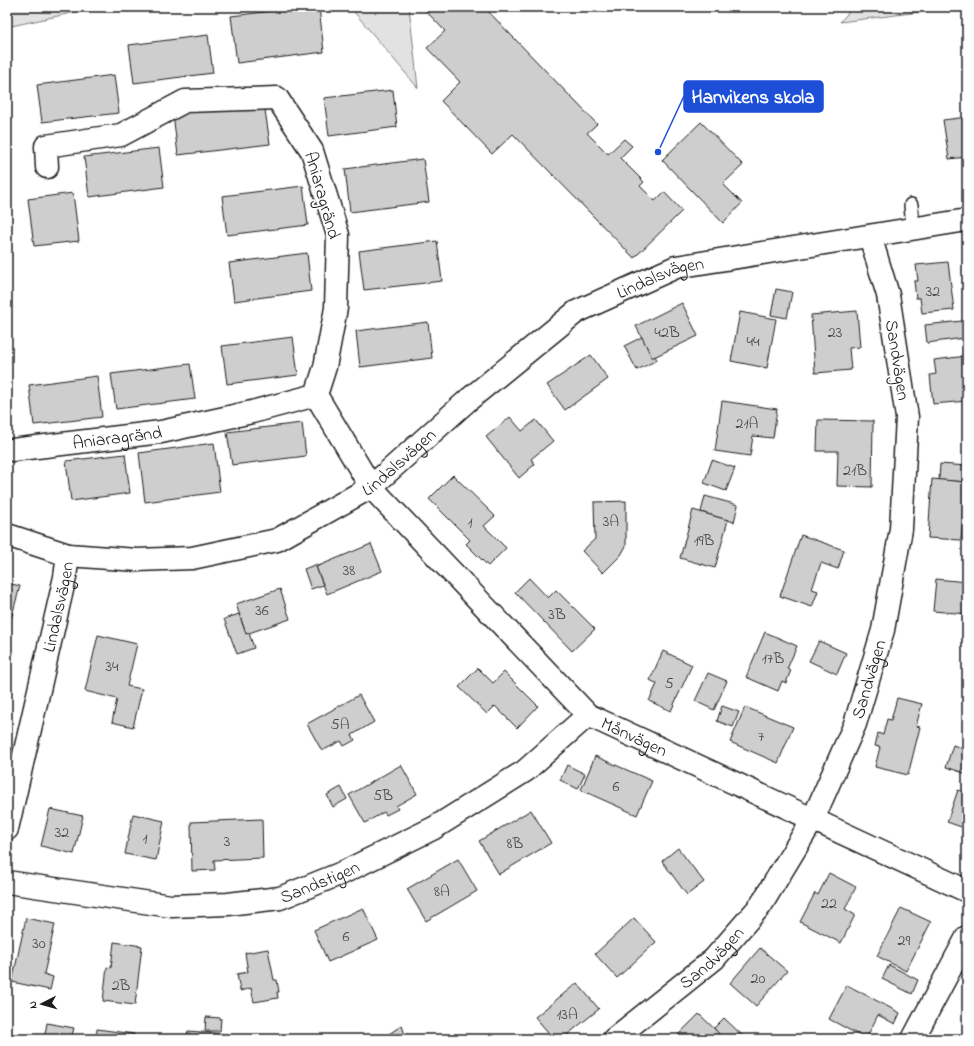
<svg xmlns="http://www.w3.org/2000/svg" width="974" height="1046" viewBox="0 0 974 1046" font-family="'Indie Flower',sans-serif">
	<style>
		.green { fill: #e2e2e2; stroke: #7f7f7f }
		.building { fill: #cecece; stroke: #1c1c1c }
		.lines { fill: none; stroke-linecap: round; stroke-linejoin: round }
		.lane-casing { stroke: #1c1c1c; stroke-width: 16 }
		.street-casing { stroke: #1c1c1c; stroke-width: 25 }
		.lane { stroke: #fff; stroke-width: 13 }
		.street { stroke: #fff; stroke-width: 22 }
		.labels { text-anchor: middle; stroke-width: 3.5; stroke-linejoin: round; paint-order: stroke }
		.number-label { font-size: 16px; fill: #484848 }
		.street-label { font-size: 18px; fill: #1c1c1c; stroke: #fff }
		.leader { fill: none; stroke: #1d4ed8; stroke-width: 1.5 }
		.callout-dot { fill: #1d4ed8; stroke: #fff; stroke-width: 1.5 }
		.callout { fill: #1d4ed8; stroke: #1d4ed8; stroke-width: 1.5 }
		.callout-label { font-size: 19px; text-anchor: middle; font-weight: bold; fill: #fff }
	</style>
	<rect width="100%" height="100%" fill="#fff"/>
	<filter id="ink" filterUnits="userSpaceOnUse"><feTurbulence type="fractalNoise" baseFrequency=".025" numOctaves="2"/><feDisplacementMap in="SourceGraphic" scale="8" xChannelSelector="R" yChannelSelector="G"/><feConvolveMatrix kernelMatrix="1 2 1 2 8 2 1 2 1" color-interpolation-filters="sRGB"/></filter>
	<g filter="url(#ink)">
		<g class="green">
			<path d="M7,7H99L7,27Z"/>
			<path d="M350,7H409L418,88Z"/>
			<path d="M853,7H960L840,22Z"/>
		</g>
		<g class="building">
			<path d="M306,7H319L324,52L237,63L231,16Z"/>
			<path d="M422,7H486L485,8L597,124L587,133L608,154L624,139L632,146L620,158L644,182L640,186L655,201L664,192L682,211L634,258L513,134L492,154L441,101L460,82L427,48L445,31Z"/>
			<path d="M208,35L213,73L134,83L129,45Z"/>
			<path d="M114,75L119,113L42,122L37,85Z"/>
			<path d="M393,90L397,127L329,136L324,98Z"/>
			<path d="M264,103L270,144L178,155L173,114Z"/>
			<path d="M967,117V157L949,159L943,120Z"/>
			<path d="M701,122L743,165L723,184L742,203L723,223L662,160Z"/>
			<path d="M159,148L164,187L89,197L84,157Z"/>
			<path d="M423,159L429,202L350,212L345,169Z"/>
			<path d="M303,186L308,225L227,235L222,196Z"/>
			<path d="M73,193L79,241L34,246L28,199Z"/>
			<path d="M437,241L442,281L364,290L359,251Z"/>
			<path d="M307,253L311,291L234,301L229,263Z"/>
			<path d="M948,262L954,310L922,313L920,298H916L914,281H918L916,265Z"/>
			<path d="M776,289L792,292L787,318L771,315Z"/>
			<path d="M682,303L698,336L652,358L636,326Z"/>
			<path d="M857,311L860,347L849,348L851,370L815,373L811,315Z"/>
			<path d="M740,312L776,319L767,368L731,361Z"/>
			<path d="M962,321L964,338L927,343L925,325Z"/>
			<path d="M428,322L432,358L360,367L356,331Z"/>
			<path d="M293,337L298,375L227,384L222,346Z"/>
			<path d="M642,337L652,358L655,356L657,360L637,370L624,346Z"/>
			<path d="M591,355L608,379L565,410L547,385Z"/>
			<path d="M967,356V401L933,404L930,375L936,374L934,360Z"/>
			<path d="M190,364L195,399L116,409L111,374Z"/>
			<path d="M97,376L102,417L34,425L29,385Z"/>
			<path d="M722,401L777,409L773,438L753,436L750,456L715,451Z"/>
			<path d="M510,417L522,431L536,420L553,441L531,459L535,464L519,478L486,437Z"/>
			<path d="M818,420L873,421L872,487L837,486L838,451H817Z"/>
			<path d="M302,423L306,456L232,465L227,432Z"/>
			<path d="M214,443L220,492L145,502L139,453Z"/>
			<path d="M125,454L130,493L71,501L66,461Z"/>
			<path d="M712,460L735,468L726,491L704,483Z"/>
			<path d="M940,464L967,466V482L939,480Z"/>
			<path d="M453,475L495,516L484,526L506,548L488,566L466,544L470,540L429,499Z"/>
			<path d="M932,479L966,482L961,540L928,538Z"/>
			<path d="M705,496L738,505L734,522L701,512Z"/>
			<path d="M626,501V546L621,555L603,573L582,551L595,539L594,502Z"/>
			<path d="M693,510L728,520L715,568L680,558Z"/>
			<path d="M801,535L844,550L838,569L821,563L812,589L818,591L812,607L780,596Z"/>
			<path d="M371,544L382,571L327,594L316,567Z"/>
			<path d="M317,564L318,566L316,567L323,585L311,589L304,569Z"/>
			<path d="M529,578L548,598L556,590L595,629L572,651L515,592Z"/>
			<path d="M936,579L967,582V614L933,611Z"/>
			<path d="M7,583L20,586L7,634Z"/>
			<path d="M280,589L290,619L246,634L236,604Z"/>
			<path d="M239,614L246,634L249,633L254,648L237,654L224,619Z"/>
			<path d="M765,632L797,646L787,669L791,670L786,683L782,681L778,691L746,677Z"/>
			<path d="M98,635L137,644L127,686L142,689L133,727L112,722L117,699L85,691Z"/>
			<path d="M819,641L846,653L837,674L809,661Z"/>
			<path d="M663,651L692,665L671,711L649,701L657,684L650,680Z"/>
			<path d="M478,668L493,683L504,672L538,706L517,728L495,706L487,714L459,687Z"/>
			<path d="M708,673L727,681L714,710L695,701Z"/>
			<path d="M359,695L374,722L352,735L355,740L344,746L341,741L322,751L307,724Z"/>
			<path d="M897,698L922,704L916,726L920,727L908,775L875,767L880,747L875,746L878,733L883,735L887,719L891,720Z"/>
			<path d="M722,706L739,712L733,727L717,721Z"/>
			<path d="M745,707L793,727L778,763L730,742Z"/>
			<path d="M953,745L967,750V774L946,767Z"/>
			<path d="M595,756L652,781L637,815L581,790Z"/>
			<path d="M401,765L417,794L396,806L398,809L386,815L384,812L365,823L349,795Z"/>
			<path d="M567,765L585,774L578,789L560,780Z"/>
			<path d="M341,787L347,799L333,807L327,795Z"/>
			<path d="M958,790L967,793V829L947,822Z"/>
			<path d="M50,809L83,816L74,854L41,846Z"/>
			<path d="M531,810L551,843L499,874L479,841Z"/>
			<path d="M133,814L164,821L156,860L125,854Z"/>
			<path d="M262,819L263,858L214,860L215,870L192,871L191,822Z"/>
			<path d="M678,848L704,882L687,895L662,861Z"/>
			<path d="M458,859L477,891L426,921L407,889Z"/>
			<path d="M829,873L856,887L845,909L855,915L841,943L800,922L815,893L818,895Z"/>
			<path d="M363,908L378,940L328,962L314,930Z"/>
			<path d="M901,908L931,922L906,971L877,956Z"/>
			<path d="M26,918L55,924L44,974L53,977L50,990L12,982Z"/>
			<path d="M634,918L656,942L617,978L595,954Z"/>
			<path d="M114,942L142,946L135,1005L103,1001L107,967L111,968Z"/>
			<path d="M760,948L787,971L756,1006L730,983Z"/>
			<path d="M268,949L274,980H277L279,992H277L278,998L254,1002L251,988L240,991L237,974L248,972L245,953Z"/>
			<path d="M889,965L918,980L912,994L882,979Z"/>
			<path d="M577,983L599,1009L562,1039H554L535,1017Z"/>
			<path d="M847,985L900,1013L895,1024L878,1015L866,1039L829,1019Z"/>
			<path d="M699,1014L722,1036L719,1039H674Z"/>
			<path d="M206,1017L221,1018L220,1031H205Z"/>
			<path d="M724,1018L743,1036L740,1039H723L714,1028Z"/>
			<path d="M47,1023L74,1028L71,1039H44Z"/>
			<path d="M402,1025L406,1039H382Z"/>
			<path d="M97,1029L134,1034L133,1039H96Z"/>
			<path d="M188,1031L227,1034V1039H187Z"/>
		</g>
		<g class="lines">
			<g class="lane-casing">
				<path id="lane" d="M911,205L913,228"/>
			</g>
			<g class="street-casing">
				<g id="street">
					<path id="s1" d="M316,395L371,487L588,715L967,891"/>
					<path id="s2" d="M12,450L161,432L252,412L316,395L325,367L336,308L338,235L312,151L277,98L185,101L121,135L46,146L47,167"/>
					<path d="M7,535L68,555"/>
					<path id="s3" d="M7,829L65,577L68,555L137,560L192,558L277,540L371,487L467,401L576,312L676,267L967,220"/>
					<path id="s4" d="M7,882L171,906L228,904L280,898L342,873L434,828L525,771L588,715"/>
					<path id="s5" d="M614,1039L714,959L761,905L813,819L855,724L883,630L901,529L907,417L888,295L870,236"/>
					<path d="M913,1039L967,937"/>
				</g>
			</g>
			<use href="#lane" class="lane"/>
			<use href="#street" class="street"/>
		</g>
	</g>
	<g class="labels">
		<g class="number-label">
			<text x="933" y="296">32</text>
			<text x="667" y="337">42B</text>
			<text x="835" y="337">23</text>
			<text x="753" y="346">44</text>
			<text x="747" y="428">21A</text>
			<text x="855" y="475">21B</text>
			<text x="611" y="526">3A</text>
			<text x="470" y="527">1</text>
			<text x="704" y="545">19B</text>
			<text x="349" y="575">38</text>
			<text x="262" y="615">36</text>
			<text x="557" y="619">3B</text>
			<text x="773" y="663">17B</text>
			<text x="112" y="671">34</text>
			<text x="669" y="688">5</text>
			<text x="340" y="729">5A</text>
			<text x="761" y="741">7</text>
			<text x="616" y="791">6</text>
			<text x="383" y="800">5B</text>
			<text x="62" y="837">32</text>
			<text x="145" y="843">1</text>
			<text x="227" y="846">3</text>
			<text x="515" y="848">8B</text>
			<text x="442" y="896">8A</text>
			<text x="829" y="908">22</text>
			<text x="346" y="941">6</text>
			<text x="904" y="945">29</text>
			<text x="39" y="948">30</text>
			<text x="758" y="983">20</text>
			<text x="121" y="990">2B</text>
			<text x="567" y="1019">13A</text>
		</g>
		<g class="street-label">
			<text transform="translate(323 195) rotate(74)" y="6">Aniaragränd</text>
			<text dy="6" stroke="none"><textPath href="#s3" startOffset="961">Lindalsvägen</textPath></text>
			<text transform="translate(898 360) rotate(81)" y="6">Sandvägen</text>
			<text dy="6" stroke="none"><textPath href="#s2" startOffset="106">Aniaragränd</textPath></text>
			<text dy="6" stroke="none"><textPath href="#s3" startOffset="637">Lindalsvägen</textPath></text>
			<text dy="6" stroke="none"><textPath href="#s3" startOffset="228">Lindalsvägen</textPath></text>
			<text dy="6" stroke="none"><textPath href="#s5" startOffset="451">Sandvägen</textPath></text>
			<text dy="6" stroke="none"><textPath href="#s1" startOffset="473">Månvägen</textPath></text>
			<text dy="6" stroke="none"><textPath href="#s4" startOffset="318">Sandstigen</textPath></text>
			<text dy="6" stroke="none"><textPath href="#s5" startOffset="127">Sandvägen</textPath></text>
		</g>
	</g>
	<path class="leader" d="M658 152L684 96"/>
	<circle class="callout-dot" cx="658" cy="152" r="4"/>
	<rect class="callout" x="684" y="81" width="139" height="31" rx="4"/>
	<g class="callout-label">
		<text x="753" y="103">Hanvikens skola</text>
	</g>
	<rect width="974" height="1046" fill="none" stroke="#fff" stroke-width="24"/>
	<rect x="12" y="12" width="950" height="1022" fill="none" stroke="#1c1c1c" stroke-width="1.5" filter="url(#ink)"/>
	<g transform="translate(42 1004) rotate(264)" stroke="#ffffff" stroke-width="3" paint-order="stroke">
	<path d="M0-3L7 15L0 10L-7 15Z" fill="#1c1c1c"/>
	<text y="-6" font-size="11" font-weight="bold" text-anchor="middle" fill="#1c1c1c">N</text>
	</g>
</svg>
